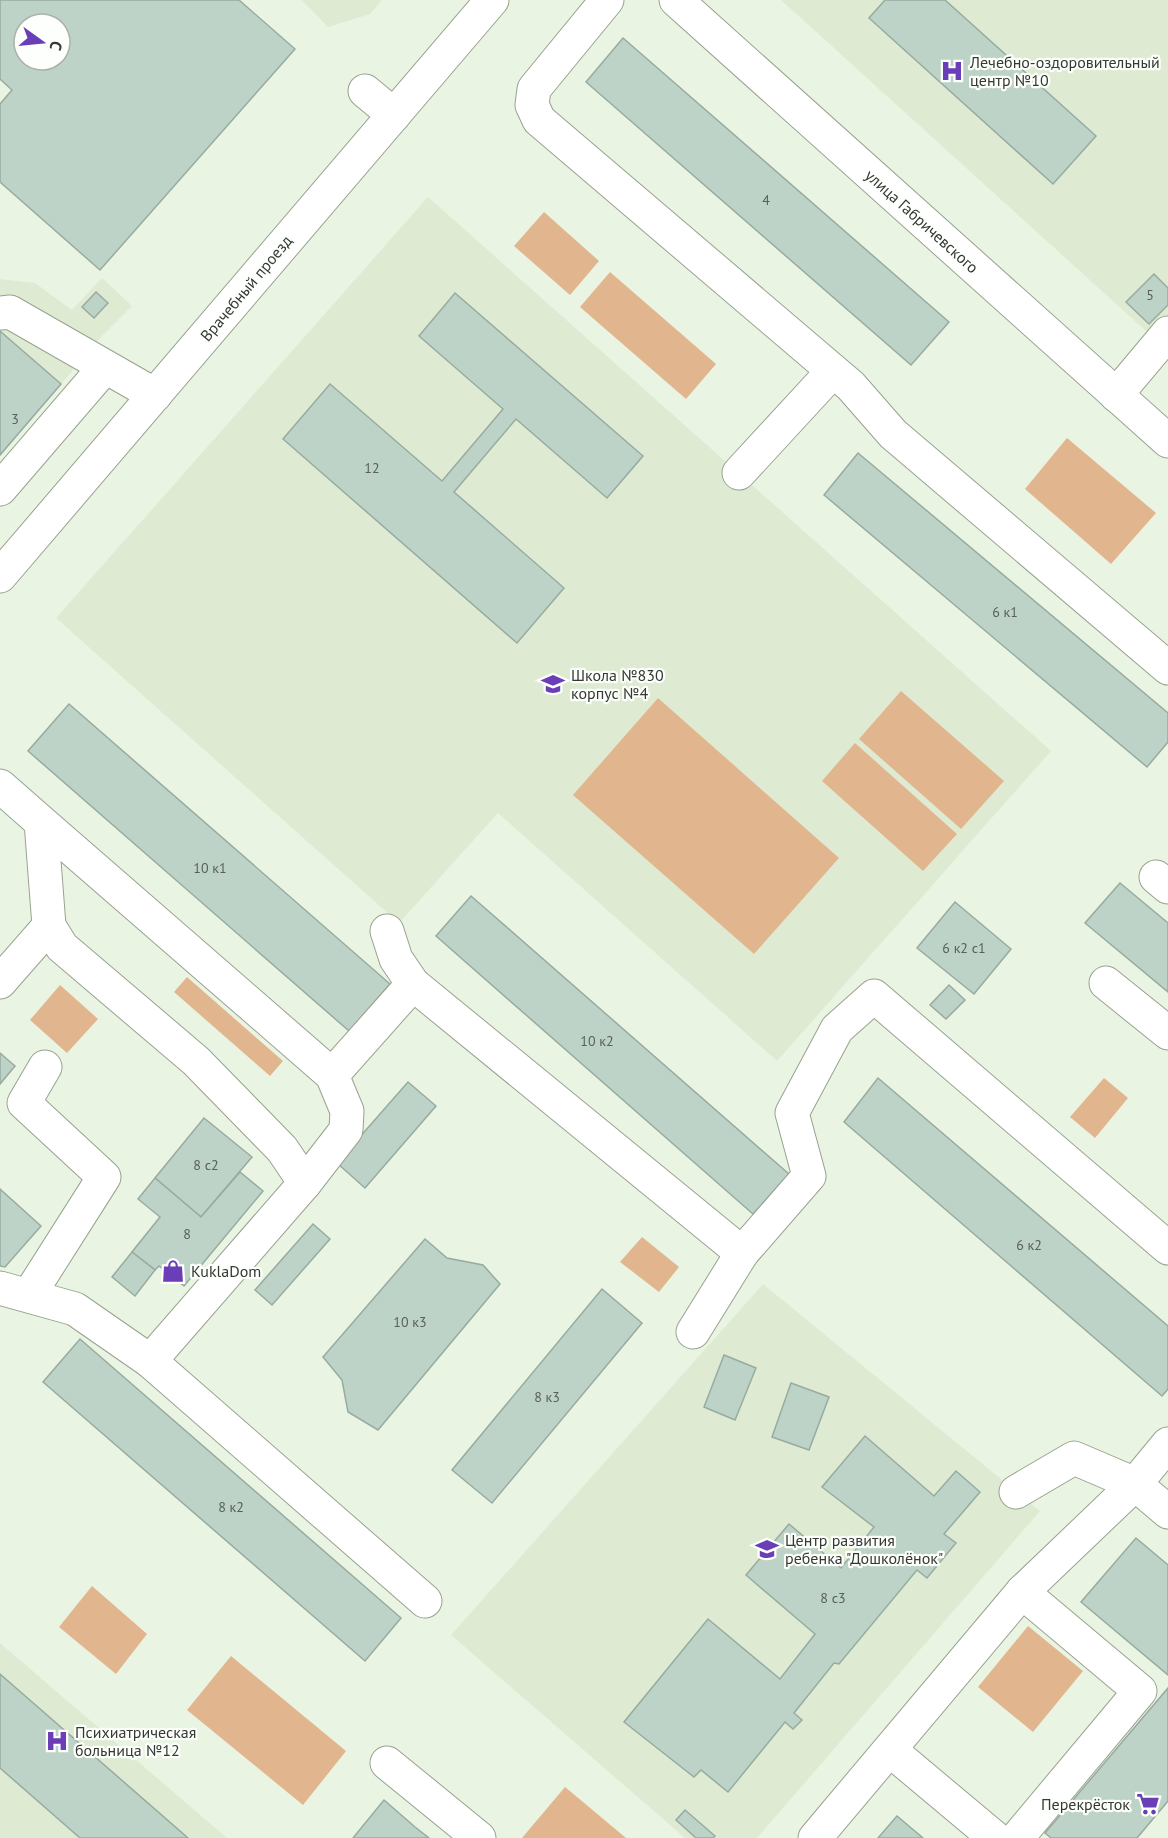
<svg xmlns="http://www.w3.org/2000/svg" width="1168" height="1838" viewBox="0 0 1168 1838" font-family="'PT Sans',sans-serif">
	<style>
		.built { fill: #deebd2 }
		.green { fill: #e1b68f }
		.building { fill: #bed3c8; stroke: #97aba0; stroke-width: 1.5; fill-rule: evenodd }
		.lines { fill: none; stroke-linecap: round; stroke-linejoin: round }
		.minor-casing { stroke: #99a290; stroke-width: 35 }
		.minor { stroke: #fff; stroke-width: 33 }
		.labels { text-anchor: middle; stroke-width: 4.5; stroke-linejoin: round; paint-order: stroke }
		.number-label { font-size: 14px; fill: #586058 }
		.poi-label { font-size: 16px; fill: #363932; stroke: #fcfffb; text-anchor: start }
		.street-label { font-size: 16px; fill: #363932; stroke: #fcfffb }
	</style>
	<rect width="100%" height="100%" fill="#eaf4e2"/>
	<g class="built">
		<path d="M302,0H382L370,14L328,27Z"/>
		<path d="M781,0H1168V351Z"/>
		<path d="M428,197L1051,751L777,1061L498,813L399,923L56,618Z"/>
		<path d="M102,278L132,306L102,336L0,455V279L35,283L72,310Z"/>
		<path d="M763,1284L1040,1511L757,1838H685L451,1635Z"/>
		<path d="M0,1643L227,1838H0Z"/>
	</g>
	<g class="green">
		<path d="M544,212L599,261L570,295L514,246Z"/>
		<path d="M610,272L716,364L686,399L580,307Z"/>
		<path d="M1067,438L1156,513L1111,564L1025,489Z"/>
		<path d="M901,691L1004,781L961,829L859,739Z"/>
		<path d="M658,698L839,858L754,954L573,795Z"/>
		<path d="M855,743L957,834L923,871L822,781Z"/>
		<path d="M187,977L283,1061L270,1076L174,992Z"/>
		<path d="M60,985L98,1019L67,1053L30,1020Z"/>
		<path d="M1104,1078L1128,1098L1095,1138L1070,1117Z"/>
		<path d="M642,1237L679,1267L659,1292L620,1262Z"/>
		<path d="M92,1586L147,1634L116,1674L59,1627Z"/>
		<path d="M1028,1626L1083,1671L1033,1732L978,1687Z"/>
		<path d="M231,1656L346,1751L303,1805L187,1710Z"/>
		<path d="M565,1787L626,1838H522Z"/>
	</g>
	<g class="building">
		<path d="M0,0H239L295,49L100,270L0,182V104L12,90L0,79ZM24,24H60V60H24Z"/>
		<path d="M885,0H945L1096,136L1053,184L869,18Z"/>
		<path d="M623,38L949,322L911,365L586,82Z"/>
		<path d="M1154,274L1168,288V305L1149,324L1126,302Z"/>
		<path d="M96,292L108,303L94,318L82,307Z"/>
		<path d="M455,293L643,456L607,498L516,419L454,492L564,588L517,643L283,439L330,384L442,481L503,409L419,336Z"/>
		<path d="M0,331L61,384L0,455Z"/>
		<path d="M858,453L1168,713V742L1147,767L824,495Z"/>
		<path d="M69,704L390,984L349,1031L28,751Z"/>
		<path d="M1120,883L1168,923V992L1085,923Z"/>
		<path d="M471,896L789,1174L753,1214L436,936Z"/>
		<path d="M955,902L1011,949L974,994L917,948Z"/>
		<path d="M949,985L965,1000L946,1019L930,1005Z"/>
		<path d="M0,1053L15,1066L0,1084Z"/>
		<path d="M878,1078L1168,1326V1389L1162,1396L844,1122Z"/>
		<path d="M408,1082L436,1106L365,1188L337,1163Z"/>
		<path d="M204,1118L252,1157L201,1217L155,1178Z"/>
		<path d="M240,1172L263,1191L184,1286L159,1266L155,1270L132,1252L160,1217L138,1199L155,1178L201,1217Z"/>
		<path d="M0,1189L41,1226L5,1267L0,1266Z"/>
		<path d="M313,1224L330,1239L272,1305L255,1290Z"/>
		<path d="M425,1239L447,1258L483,1265L500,1284L378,1430L348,1412L342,1380L323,1357Z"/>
		<path d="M132,1252L155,1270L135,1296L112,1277Z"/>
		<path d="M602,1289L642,1323L492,1503L452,1470Z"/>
		<path d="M80,1339L401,1618L365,1661L43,1382Z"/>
		<path d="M724,1355L756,1368L735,1420L704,1407Z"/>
		<path d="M791,1383L829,1397L809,1450L772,1437Z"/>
		<path d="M865,1436L934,1496L956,1471L980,1492L944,1534L956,1543L927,1578L917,1570L839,1664L834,1663L794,1713L802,1720L793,1729L785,1722L728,1792L701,1770L694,1777L624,1722L708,1619L780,1679L815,1634L746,1575L789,1524L841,1568L874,1527L822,1487Z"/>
		<path d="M1136,1538L1168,1565V1675L1081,1602Z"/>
		<path d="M0,1674L188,1838H80L0,1768Z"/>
		<path d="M1168,1688V1801L1137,1838H1051L1045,1833Z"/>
		<path d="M384,1800L415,1827L429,1838H353Z"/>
		<path d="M685,1810L715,1836L713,1838H696L676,1820Z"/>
		<path d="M897,1816L923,1838H878Z"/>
	</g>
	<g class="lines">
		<g class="minor-casing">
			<g id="minor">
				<path d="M607,0L534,89L532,105L539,120L851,386L893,434L1168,668"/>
				<path d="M676,0L1168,441"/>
				<path d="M365,91L394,115"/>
				<path d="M0,313L10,312L155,395"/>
				<path d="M1116,395L1168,333"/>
				<path d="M739,473L833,371"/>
				<path d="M0,489L105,367"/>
				<path d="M0,576L492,0"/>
				<path d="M0,786L41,822L332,1075L347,1111L346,1130L305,1183L282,1149L196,1061L62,947L49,926L41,822"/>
				<path d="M1156,877L1168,887"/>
				<path d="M387,931L396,959L413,984"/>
				<path d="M0,982L49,926"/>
				<path d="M1106,983L1168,1033"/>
				<path d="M332,1075L413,984L742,1253L809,1176L792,1113L837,1029L874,996L1168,1248"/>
				<path d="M305,1183L150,1361L425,1601"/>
				<path d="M0,1288L75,1309L150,1361"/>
				<path d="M29,1295L104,1177L24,1103L45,1067"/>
				<path d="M693,1332L742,1253"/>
				<path d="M1016,1492L1074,1458L1135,1484L1168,1512"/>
				<path d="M890,1750L995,1838"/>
				<path d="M387,1763L479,1838"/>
				<path d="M815,1838L1022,1592L1135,1484L1168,1444"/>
				<path d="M1017,1838L1140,1691L1022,1592"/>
			</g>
		</g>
		<use href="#minor" class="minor"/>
	</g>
	<defs>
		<g id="hospital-bare" transform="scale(1.8)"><path d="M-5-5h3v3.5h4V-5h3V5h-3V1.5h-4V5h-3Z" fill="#693eb6" stroke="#fcfffb" stroke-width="2.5" paint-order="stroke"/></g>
		<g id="school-bare" transform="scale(1.8)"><path d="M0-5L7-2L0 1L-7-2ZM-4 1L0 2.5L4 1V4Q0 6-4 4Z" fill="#693eb6" stroke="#fcfffb" stroke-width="2.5" paint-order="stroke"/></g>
		<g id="shop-bare" transform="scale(1.8)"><path d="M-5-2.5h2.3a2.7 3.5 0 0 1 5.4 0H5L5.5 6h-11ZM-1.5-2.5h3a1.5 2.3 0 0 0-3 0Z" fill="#693eb6" stroke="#fcfffb" stroke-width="2.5" paint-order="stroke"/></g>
		<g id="supermarket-bare" transform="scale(1.8)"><path d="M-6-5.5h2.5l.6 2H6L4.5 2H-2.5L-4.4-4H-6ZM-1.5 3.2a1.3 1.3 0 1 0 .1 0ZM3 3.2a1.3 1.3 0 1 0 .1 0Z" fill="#693eb6" stroke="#fcfffb" stroke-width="2.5" paint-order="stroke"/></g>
	</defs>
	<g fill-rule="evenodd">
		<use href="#hospital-bare" x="952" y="71"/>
		<use href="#school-bare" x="553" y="684"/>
		<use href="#shop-bare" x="173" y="1271"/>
		<use href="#school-bare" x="767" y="1549"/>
		<use href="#hospital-bare" x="57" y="1741"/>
		<use href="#supermarket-bare" x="1148" y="1804"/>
	</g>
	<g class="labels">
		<g class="number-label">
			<text x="766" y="205">4</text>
			<text x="1150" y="300">5</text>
			<text x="15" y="424">3</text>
			<text x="372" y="473">12</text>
			<text x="1005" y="617">6 к1</text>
			<text x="210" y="873">10 к1</text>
			<text x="964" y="953">6 к2 с1</text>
			<text x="597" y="1046">10 к2</text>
			<text x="206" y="1170">8 с2</text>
			<text x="187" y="1239">8</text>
			<text x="1029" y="1250">6 к2</text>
			<text x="410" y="1327">10 к3</text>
			<text x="547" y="1402">8 к3</text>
			<text x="231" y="1512">8 к2</text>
			<text x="833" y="1603">8 с3</text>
		</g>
		<g class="poi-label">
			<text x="970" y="68">Лечебно-оздоровительный<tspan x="970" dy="18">центр №10</tspan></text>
			<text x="571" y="681">Школа №830<tspan x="571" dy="18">корпус №4</tspan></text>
			<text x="191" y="1277">KuklaDom</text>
			<text x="785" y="1546">Центр развития<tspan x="785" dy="18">ребенка "Дошколёнок"</tspan></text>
			<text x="75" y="1738">Психиатрическая<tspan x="75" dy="18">больница №12</tspan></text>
			<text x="1130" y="1810" text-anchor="end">Перекрёсток</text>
		</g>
		<g class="street-label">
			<text transform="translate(922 221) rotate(42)" y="6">улица Габричевского</text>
			<text transform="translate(246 288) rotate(-50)" y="6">Врачебный проезд</text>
		</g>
	</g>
	<g transform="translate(42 42) rotate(105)"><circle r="28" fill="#fcfffb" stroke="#adb0ab" stroke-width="1.5"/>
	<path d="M0-4.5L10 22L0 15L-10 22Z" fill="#693eb6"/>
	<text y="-9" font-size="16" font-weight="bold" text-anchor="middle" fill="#363932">С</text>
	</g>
</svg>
